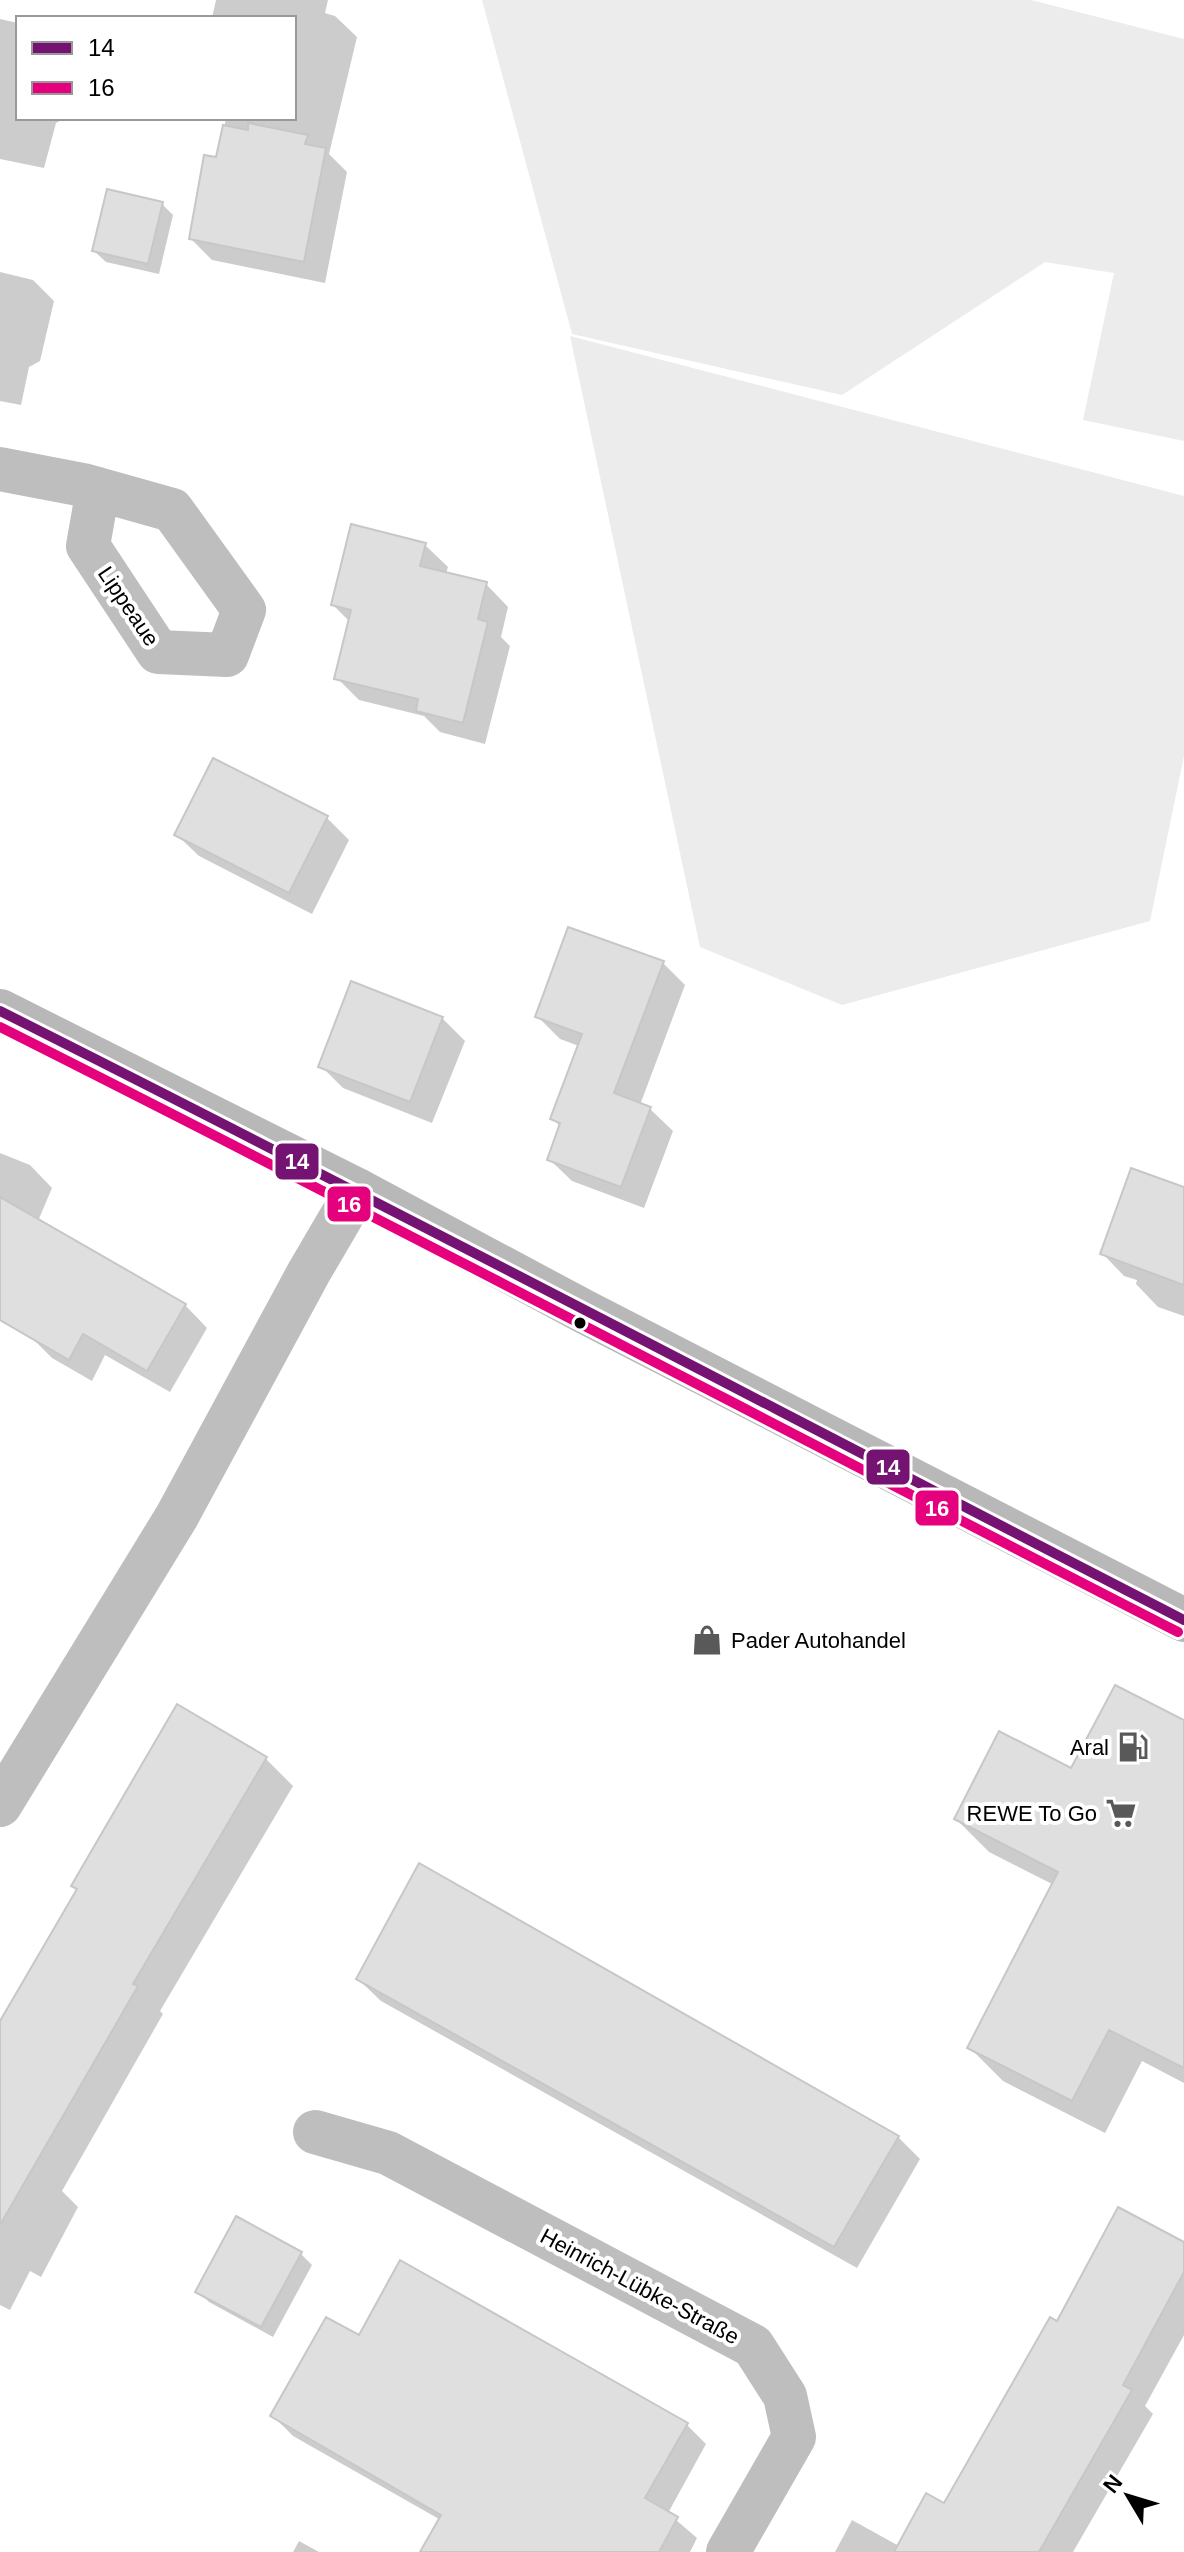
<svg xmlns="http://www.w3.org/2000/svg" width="1184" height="2552" viewBox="0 0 1184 2552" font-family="Arial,sans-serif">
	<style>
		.green { fill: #ececec }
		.shadow { fill: #0003 }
		.building { fill: #dfdfdf; stroke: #c7c7c7; stroke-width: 2 }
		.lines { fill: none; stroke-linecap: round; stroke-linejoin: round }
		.minor { stroke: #bebebe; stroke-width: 44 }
		.secondary { stroke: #b8b8b8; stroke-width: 44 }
		.bus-1-casing { stroke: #fff; stroke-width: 16 }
		.bus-2-casing { stroke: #fff; stroke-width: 16 }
		.bus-1 { stroke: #751372; stroke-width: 10 }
		.bus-2 { stroke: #e5007d; stroke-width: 10 }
		.bus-dot { fill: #000; stroke: #fff; stroke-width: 3 }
		.labels { text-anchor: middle; stroke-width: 8; stroke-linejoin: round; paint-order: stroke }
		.street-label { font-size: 22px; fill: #000; stroke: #fff }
		.poi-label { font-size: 22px; fill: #000; stroke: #fff; text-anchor: end }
		.line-badge { stroke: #fff; stroke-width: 3 }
		.badge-label { font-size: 22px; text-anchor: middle; font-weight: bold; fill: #fff }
	</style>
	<rect width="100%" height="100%" fill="#fff"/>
	<g class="green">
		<path d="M482,0H1031L1184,39V441L1083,420L1114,273L1045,262L842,395L572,334Z"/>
		<path d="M570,336L1184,496V756L1150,921L842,1005L700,947Z"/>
	</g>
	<g class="shadow">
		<path d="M216,0H328L325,13L335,16L357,37L329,154L347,172L325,283L212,260L191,239L218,160L226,118H294V18H212Z"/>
		<path d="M0,19L18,23V118H65L56,123L44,168L0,159Z"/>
		<path d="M162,204L173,215L159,274L106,262L94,251Z"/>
		<path d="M0,272L33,280L54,301L40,361L29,367L21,405L0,401Z"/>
		<path d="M425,545L448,567L446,574L486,584L508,607L501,637L510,646L485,744L440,732L424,716L359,700L337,678L350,622L333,605Z"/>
		<path d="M327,818L349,840L312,914L199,856L176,834Z"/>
		<path d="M663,963L685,985L640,1105L650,1109L673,1131L644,1208L572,1181L549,1159L561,1127L552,1118L579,1046L560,1039L538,1017Z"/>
		<path d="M442,1018L465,1041L432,1123L343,1088L321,1066Z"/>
		<path d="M0,1153L30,1165L52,1188L38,1221L185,1305L207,1328L170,1392L105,1355L92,1381L52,1358L0,1306Z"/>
		<path d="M1184,1189V1316L1158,1307L1136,1284L1137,1280L1124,1276L1102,1253Z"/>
		<path d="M178,1707L266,1759L293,1786L160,2011L163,2014L62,2191L78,2207L41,2277L30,2271L10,2310L0,2305V2025L78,1890L73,1885Z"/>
		<path d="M1184,1723V2083L1142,2061L1105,2133L1003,2081L970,2048L1054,1885L989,1852L956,1819Z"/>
		<path d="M358,1979L898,2137L920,2159L857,2268L381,2001Z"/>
		<path d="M1184,2245V2335L1145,2406L1153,2414L1073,2552H835L852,2520L899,2546L945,2506L1057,2323Z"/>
		<path d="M301,2254L312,2265L273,2337L209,2302L198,2291Z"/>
		<path d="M360,2338L686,2424L706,2444L668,2513L697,2538L690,2552H497L293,2436L273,2416Z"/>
		<path d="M299,2541L319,2552H293Z"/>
	</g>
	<g class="building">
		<path d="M248,123L308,135L305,144L326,148L304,262L189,239L204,155L216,157L223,125L248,130Z"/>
		<path d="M107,189L163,202L148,264L92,251Z"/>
		<path d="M351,524L426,543L420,566L487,582L478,619L488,622L463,723L416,711L418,699L334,679L351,610L331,605Z"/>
		<path d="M213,758L328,816L289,893L174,835Z"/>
		<path d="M568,927L664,961L614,1093L651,1107L621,1187L547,1160L560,1123L550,1119L582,1034L535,1017Z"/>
		<path d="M351,981L443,1017L410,1102L318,1067Z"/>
		<path d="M1131,1168L1184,1187V1285L1100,1254Z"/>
		<path d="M0,1197L186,1304L147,1371L83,1334L69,1360L0,1320Z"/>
		<path d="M1115,1685L1184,1720V2068L1109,2030L1072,2101L967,2048L1058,1872L954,1819L999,1731L1071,1768Z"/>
		<path d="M177,1704L267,1757L133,1984L138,1986L0,2225V2021L77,1889L71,1886Z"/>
		<path d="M419,1863L899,2136L834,2247L356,1979Z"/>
		<path d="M1118,2207L1184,2242V2272L1123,2385L1132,2390L1039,2552H894L926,2493L944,2503L1050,2317L1057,2321Z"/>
		<path d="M236,2216L302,2252L261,2327L195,2292Z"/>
		<path d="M400,2260L688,2423L645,2498L678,2517L659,2552H420L441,2515L270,2416L326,2317L359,2335Z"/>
	</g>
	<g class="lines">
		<g class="minor">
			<path d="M0,469L83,485L172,510L244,610L227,655L158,652L88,546L98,489"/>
			<path d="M0,1805L177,1516L309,1272L357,1190"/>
			<path d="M315,2132L388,2153L753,2346L785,2396L794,2437L728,2552"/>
		</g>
		<path class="secondary" d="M0,1011L357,1190L585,1312L1184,1620"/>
		<g class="bus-1-casing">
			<path id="bus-1" d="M0,1011C397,1210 789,1417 1184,1620"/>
		</g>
		<g class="bus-2-casing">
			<path id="bus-2" d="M0,1027C395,1225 785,1431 1178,1632"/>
		</g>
		<use href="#bus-1" class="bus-1"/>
		<use href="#bus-2" class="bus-2"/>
	</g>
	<defs>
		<g id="shop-bare" transform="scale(2.4)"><path d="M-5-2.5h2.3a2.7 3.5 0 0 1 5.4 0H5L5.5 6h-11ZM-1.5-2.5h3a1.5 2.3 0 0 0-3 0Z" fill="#595959" stroke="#fff" stroke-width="2.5" paint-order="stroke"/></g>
		<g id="fuel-bare" transform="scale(2.4)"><path d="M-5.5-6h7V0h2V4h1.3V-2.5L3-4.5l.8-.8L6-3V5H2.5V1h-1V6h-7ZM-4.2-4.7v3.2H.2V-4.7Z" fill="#595959" stroke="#fff" stroke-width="2.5" paint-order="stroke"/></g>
		<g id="supermarket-bare" transform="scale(2.4)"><path d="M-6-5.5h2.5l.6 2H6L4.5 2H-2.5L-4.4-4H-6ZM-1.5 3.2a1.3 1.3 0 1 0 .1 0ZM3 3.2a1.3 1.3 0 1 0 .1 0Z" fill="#595959" stroke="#fff" stroke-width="2.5" paint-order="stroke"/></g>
	</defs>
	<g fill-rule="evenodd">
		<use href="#shop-bare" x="707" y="1640"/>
		<use href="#fuel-bare" x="1133" y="1747"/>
		<use href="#supermarket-bare" x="1121" y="1813"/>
	</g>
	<circle class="bus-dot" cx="580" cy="1323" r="7"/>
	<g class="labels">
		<g class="street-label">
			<text transform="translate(129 606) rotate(56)" y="8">Lippeaue</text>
			<text transform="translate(640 2286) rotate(28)" y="8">Heinrich-Lübke-Straße</text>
		</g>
		<g class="poi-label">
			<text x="731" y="1648" text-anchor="start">Pader Autohandel</text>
			<text x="1109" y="1755">Aral</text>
			<text x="1097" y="1821">REWE To Go</text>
		</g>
	</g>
	<g class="line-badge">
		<rect x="274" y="1142" width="46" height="39" rx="8" fill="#751372"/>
		<rect x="326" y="1185" width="46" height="38" rx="8" fill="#e5007d"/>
		<rect x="865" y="1448" width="46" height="38" rx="8" fill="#751372"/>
		<rect x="914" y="1489" width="46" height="38" rx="8" fill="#e5007d"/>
	</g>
	<g class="badge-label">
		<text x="297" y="1169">14</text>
		<text x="349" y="1212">16</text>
		<text x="888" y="1475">14</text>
		<text x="937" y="1516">16</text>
	</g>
	<rect x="16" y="16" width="280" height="104" fill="#ffffff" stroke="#999999" stroke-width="2"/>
	<rect x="32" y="42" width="40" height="12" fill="#751372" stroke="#999999" stroke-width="2"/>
	<text x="88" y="56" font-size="24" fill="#000000">14</text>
	<rect x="32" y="82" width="40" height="12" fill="#e5007d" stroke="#999999" stroke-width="2"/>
	<text x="88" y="96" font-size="24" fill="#000000">16</text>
	<g transform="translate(1128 2496) rotate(308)" stroke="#ffffff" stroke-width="6" paint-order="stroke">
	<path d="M0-6L14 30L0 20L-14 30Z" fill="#000000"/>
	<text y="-12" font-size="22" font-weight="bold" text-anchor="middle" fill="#000000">N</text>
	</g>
</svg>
